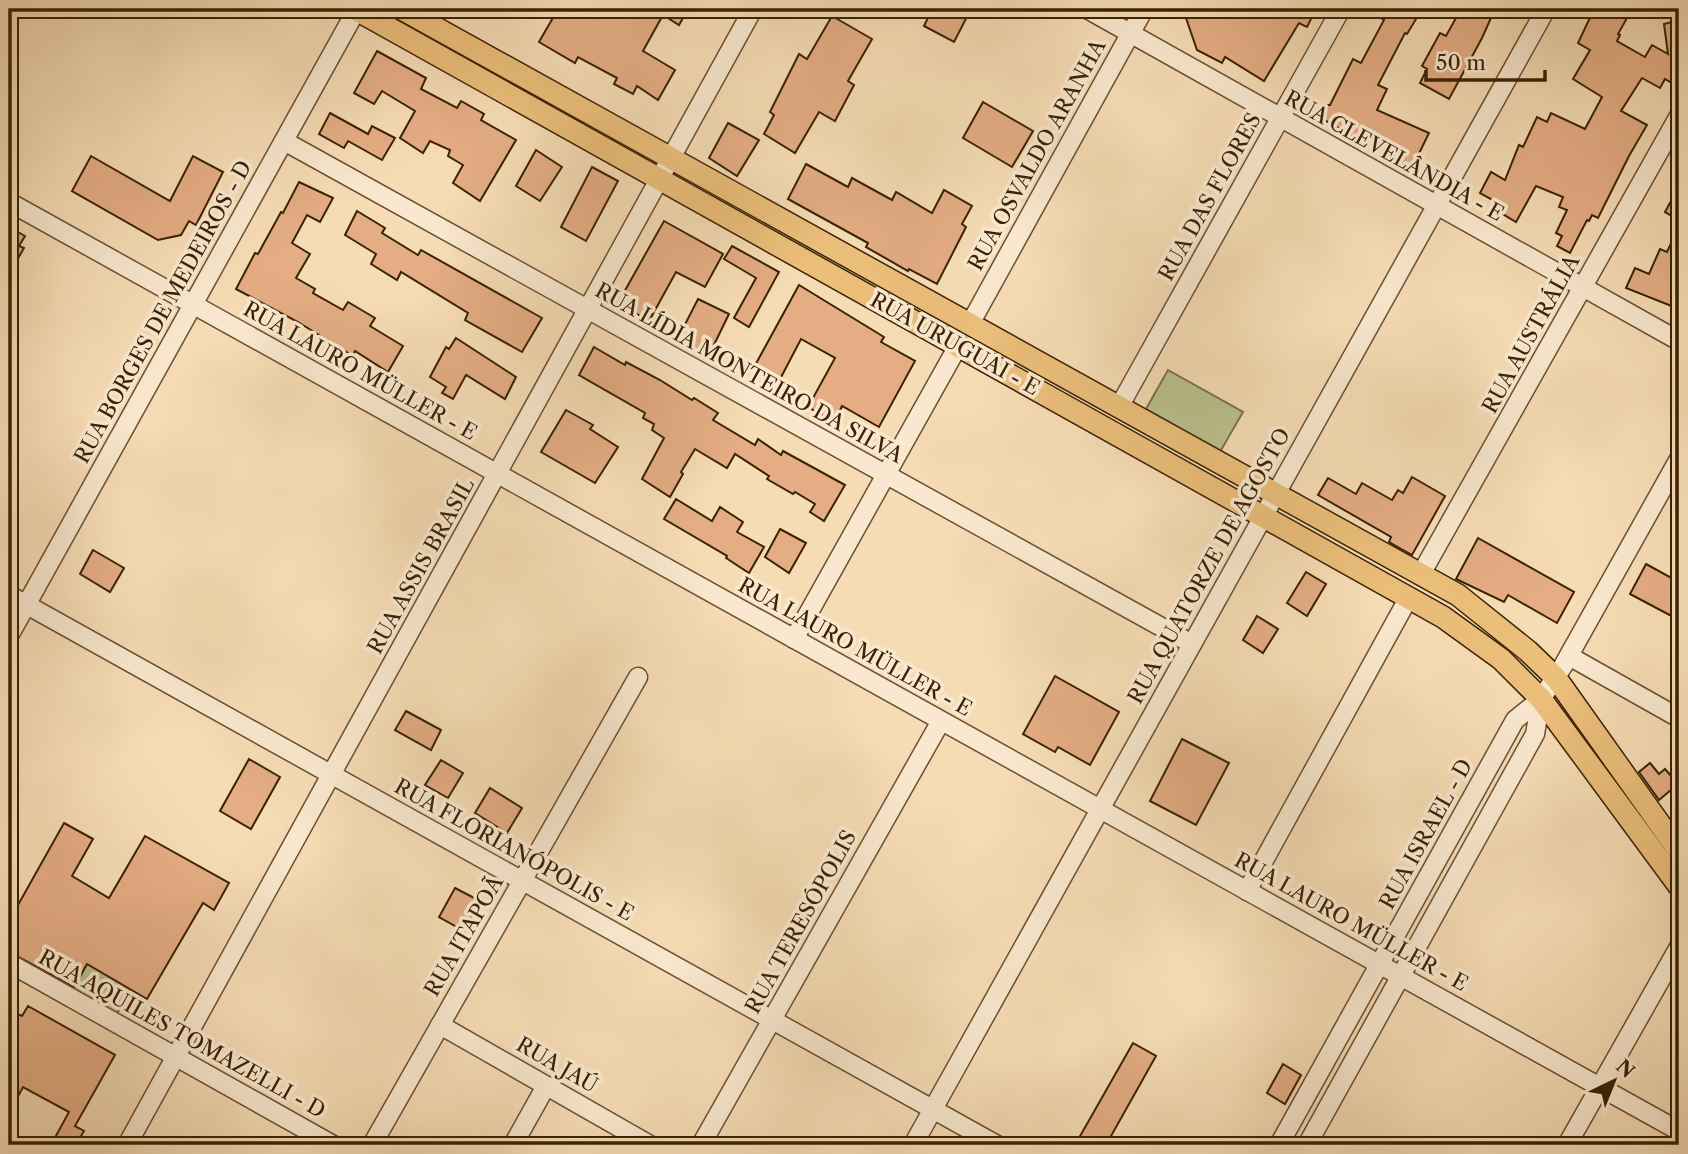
<svg xmlns="http://www.w3.org/2000/svg" width="1688" height="1154" viewBox="0 0 1688 1154" font-family="'Libre Caslon Text',serif">
	<style>
		.green { fill: #bbc08e; stroke: #7a714a; stroke-width: 2 }
		.building { fill: #e4ad84; stroke: #3a2205; stroke-width: 2 }
		.lines { fill: none; stroke-linecap: round; stroke-linejoin: round }
		.minor-casing { stroke: #695031; stroke-width: 21 }
		.major-casing { stroke: #3a2205; stroke-width: 24 }
		.minor { stroke: #f9e8cf; stroke-width: 18 }
		.major { stroke: #ebbe7a; stroke-width: 21 }
		.labels { text-anchor: middle; stroke-width: 7; stroke-linejoin: round; paint-order: stroke }
		.street-label { font-size: 21px; fill: #3a2205; stroke: #f9e8cf }
	</style>
	<rect width="100%" height="100%" fill="#f6dcb5"/>
	<filter id="stains"><feTurbulence type="fractalNoise" baseFrequency=".00286" numOctaves="4"/><feColorMatrix values="0 0 0 0 .2 0 0 0 0 .09 0 0 0 0 .02 0 0 0 .5 -.17"/></filter>
	<radialGradient id="worn" r=".72"><stop offset=".6" stop-color="#630" stop-opacity="0"/><stop offset="1" stop-color="#630" stop-opacity=".3"/></radialGradient>
	<g class="green">
		<path d="M1168,370L1243,412L1220,452L1146,409Z"/>
		<path d="M87,964L130,989L117,1014L73,990Z"/>
	</g>
	<g class="building">
		<path d="M558,9H688L679,25L663,15L643,51L675,70L658,100L637,86L633,94L614,84L617,78L578,57L575,63L539,42Z"/>
		<path d="M932,9H971L954,42L924,26Z"/>
		<path d="M1192,9H1316L1307,27L1299,23L1264,81L1225,57L1222,63L1197,50L1186,18Z"/>
		<path d="M1365,9H1422L1407,34L1405,33L1378,85L1387,89L1377,110L1429,133L1412,168L1387,157L1389,153L1385,151L1387,147L1362,136L1360,140L1321,118L1319,105H1330L1353,59L1361,63L1384,20Z"/>
		<path d="M1461,9H1495L1482,38L1449,99L1420,83L1427,69L1422,66L1440,33L1446,36Z"/>
		<path d="M1594,9H1632L1618,34L1620,35L1617,41L1645,57L1652,45L1668,54L1664,24L1679,20V76L1673,77L1670,82L1665,79L1660,88L1642,78L1621,111L1647,125L1629,156L1598,218L1592,215L1589,221L1587,220L1570,253L1557,246L1562,236L1556,233L1567,210L1559,207L1563,197L1536,186L1516,222L1493,208L1496,202L1480,193L1491,172L1505,180L1519,145L1523,147L1537,117L1547,122L1551,113L1585,129L1602,97L1573,79L1590,50L1578,43Z"/>
		<path d="M832,16L872,39L848,81L854,85L835,121L819,112L795,153L764,134L774,115L770,112L799,54L807,59Z"/>
		<path d="M377,51L426,78L421,89L457,108L461,101L484,114L481,120L516,140L480,201L453,183L463,165L448,156L450,150L430,141L423,153L400,138L415,111L382,91L374,104L354,93Z"/>
		<path d="M983,102L1033,131L1012,167L963,138Z"/>
		<path d="M330,113L368,134L372,126L395,138L382,160L348,141L344,148L319,134Z"/>
		<path d="M728,123L759,140L737,176L709,158Z"/>
		<path d="M536,150L562,167L540,201L516,186Z"/>
		<path d="M91,156L170,201L193,156L223,172L196,225L189,221L181,235L158,240L72,191Z"/>
		<path d="M806,164L848,187L852,178L892,200L896,192L932,213L944,190L972,206L962,224L966,227L937,284L909,269L908,271L866,247L868,243L788,199Z"/>
		<path d="M592,167L618,181L586,241L561,227Z"/>
		<path d="M299,182L333,198L320,222L307,215L292,243L310,254L296,278L315,289L313,293L343,310L348,302L375,318L370,326L403,346L388,372L355,351L353,356L298,322L236,289L255,253L258,254L281,212L283,213Z"/>
		<path d="M1679,186V220L1665,212Z"/>
		<path d="M357,211L385,228L382,233L418,255L421,250L542,318L522,352L465,320L468,313L401,272L397,280L371,264L376,254L345,235Z"/>
		<path d="M664,221L723,254L705,287L676,272L649,321L618,303Z"/>
		<path d="M1679,226V309L1626,288L1635,268L1649,274L1660,249L1667,252Z"/>
		<path d="M9,227L25,236L19,246L24,248L9,274Z"/>
		<path d="M732,246L779,272L749,327L734,318L756,278L724,259Z"/>
		<path d="M799,285L884,337L881,342L915,361L879,427L842,406L835,422L808,407L835,358L801,339L778,383L753,369Z"/>
		<path d="M698,299L729,314L708,357L677,340Z"/>
		<path d="M456,338L516,377L505,399L466,375L453,399L442,393L446,387L430,377L446,347L449,349Z"/>
		<path d="M594,347L625,365L626,362L660,380L692,400L694,398L718,413L713,420L755,445L758,439L781,455L783,451L845,485L824,521L810,512L815,504L795,492L793,494L767,479L769,476L735,454L727,468L695,449L681,472L683,474L670,497L642,479L664,438L652,430L654,424L643,418L645,413L579,375Z"/>
		<path d="M566,410L593,425L590,429L618,447L595,483L541,452Z"/>
		<path d="M1412,477L1445,496L1412,555L1389,542L1391,537L1318,495L1328,478L1356,494L1362,483L1392,500L1398,490L1403,493Z"/>
		<path d="M676,499L712,521L720,507L743,522L737,532L764,547L749,573L726,558L727,556L664,519Z"/>
		<path d="M780,529L806,543L789,573L765,557Z"/>
		<path d="M1478,538L1574,592L1557,623L1508,595L1504,602L1456,579Z"/>
		<path d="M93,550L124,568L110,592L80,574Z"/>
		<path d="M1646,564L1679,582V620L1630,594Z"/>
		<path d="M1306,572L1326,584L1307,616L1287,603Z"/>
		<path d="M1257,616L1278,629L1263,653L1243,640Z"/>
		<path d="M1055,676L1119,712L1090,765L1058,747L1055,752L1023,734Z"/>
		<path d="M406,711L441,730L431,750L395,730Z"/>
		<path d="M1182,739L1229,763L1196,825L1150,801Z"/>
		<path d="M249,759L280,777L251,829L220,811Z"/>
		<path d="M441,760L463,773L448,798L425,785Z"/>
		<path d="M1650,763L1659,774L1665,769L1678,784L1659,800L1639,772Z"/>
		<path d="M490,788L522,808L507,833L475,813Z"/>
		<path d="M64,823L93,839L72,876L109,898L145,836L229,883L214,910L203,903L147,999L87,964L74,987L9,952V921Z"/>
		<path d="M455,888L480,901L464,931L439,917Z"/>
		<path d="M28,1006L115,1055L75,1126L84,1131L76,1145H51L69,1112L23,1087L9,1113V1010L22,1016Z"/>
		<path d="M1133,1043L1156,1056L1106,1145H1075Z"/>
		<path d="M1283,1064L1301,1075L1285,1104L1267,1093Z"/>
	</g>
	<g class="lines">
		<g class="minor-casing">
			<g id="minor">
				<path d="M1087,9L1679,341"/>
				<path d="M284,141L1192,644"/>
				<path d="M9,202L1679,1131"/>
				<path d="M970,324L1144,9"/>
				<path d="M1119,407L1341,9"/>
				<path d="M1421,574L1679,116"/>
				<path d="M9,595L997,1145"/>
				<path d="M9,636L357,9"/>
				<path d="M794,639L958,346"/>
				<path d="M1569,656L1679,718"/>
				<path d="M1247,891L1409,597"/>
				<path d="M9,963L333,1145"/>
				<path d="M440,1025L650,1145"/>
				<path d="M127,1145L753,9"/>
				<path d="M372,1145L638,677"/>
				<path d="M513,1145L546,1086"/>
				<path d="M701,1145L941,721"/>
				<path d="M913,1145L1546,9"/>
				<path d="M1279,1145L1515,720L1541,699L1563,666L1679,459"/>
				<path d="M1307,1145L1535,734L1541,699"/>
				<path d="M1567,1145L1679,947"/>
			</g>
		</g>
		<g class="major-casing">
			<g id="major">
				<path d="M355,9L1443,617L1501,659L1541,699L1679,886"/>
				<path d="M402,9L1458,595L1528,651L1556,678L1679,851"/>
			</g>
		</g>
		<use href="#minor" class="minor"/>
		<use href="#major" class="major"/>
	</g>
	<g class="labels">
		<g class="street-label">
			<text transform="translate(1037 155) rotate(-61)" y="7">RUA OSVALDO ARANHA</text>
			<text transform="translate(1394 156) rotate(29)" y="7">RUA CLEVELÂNDIA - E</text>
			<text transform="translate(1210 197) rotate(-61)" y="7">RUA DAS FLORES</text>
			<text transform="translate(163 312) rotate(-61)" y="7">RUA BORGES DE MEDEIROS - D</text>
			<text transform="translate(1531 334) rotate(-61)" y="7">RUA AUSTRÁLIA</text>
			<text transform="translate(955 344) rotate(29)" y="7">RUA URUGUAI - E</text>
			<text transform="translate(360 371) rotate(29)" y="7">RUA LAURO MÜLLER - E</text>
			<text transform="translate(749 373) rotate(29)" y="7">RUA LÍDIA MONTEIRO DA SILVA</text>
			<text transform="translate(421 566) rotate(-61)" y="7">RUA ASSIS BRASIL</text>
			<text transform="translate(1209 566) rotate(-61)" y="7">RUA QUATORZE DE AGOSTO</text>
			<text transform="translate(855 647) rotate(29)" y="7">RUA LAURO MÜLLER - E</text>
			<text transform="translate(1426 834) rotate(-61)" y="7">RUA ISRAEL - D</text>
			<text transform="translate(514 850) rotate(29)" y="7">RUA FLORIANÓPOLIS - E</text>
			<text transform="translate(801 922) rotate(-61)" y="7">RUA TERESÓPOLIS</text>
			<text transform="translate(1351 922) rotate(29)" y="7">RUA LAURO MÜLLER - E</text>
			<text transform="translate(464 936) rotate(-60)" y="7">RUA ITAPOÃ</text>
			<text transform="translate(182 1034) rotate(29)" y="7">RUA AQUILES TOMAZELLI - D</text>
			<text transform="translate(557 1065) rotate(30)" y="7">RUA JAÚ</text>
		</g>
	</g>
	<rect width="1688" height="1154" fill="none" stroke="#f6dcb5" stroke-width="35"/>
	<rect x="10" y="10" width="1667" height="1133" fill="none" stroke="#3a2205" stroke-width="3.5"/>
	<rect x="18" y="18" width="1653" height="1119" fill="none" stroke="#3a2205" stroke-width="2"/>
	<g transform="translate(1614 1081) rotate(43)" stroke="#f9e8cf" stroke-width="5" paint-order="stroke">
	<path d="M0-5L12 26L0 18L-12 26Z" fill="#3a2205"/>
	<text y="-10" font-size="19" font-weight="bold" text-anchor="middle" fill="#3a2205">N</text>
	</g>
	<path d="M1426 70v10h119v-10" fill="none" stroke="#3a2205" stroke-width="3.5"/>
	<text x="1436" y="70" font-size="21" fill="#3a2205" stroke="#f9e8cf" stroke-width="5" paint-order="stroke">50 m</text>
	<rect width="100%" height="100%" filter="url(#stains)"/>
	<rect width="100%" height="100%" fill="url(#worn)"/>
</svg>
